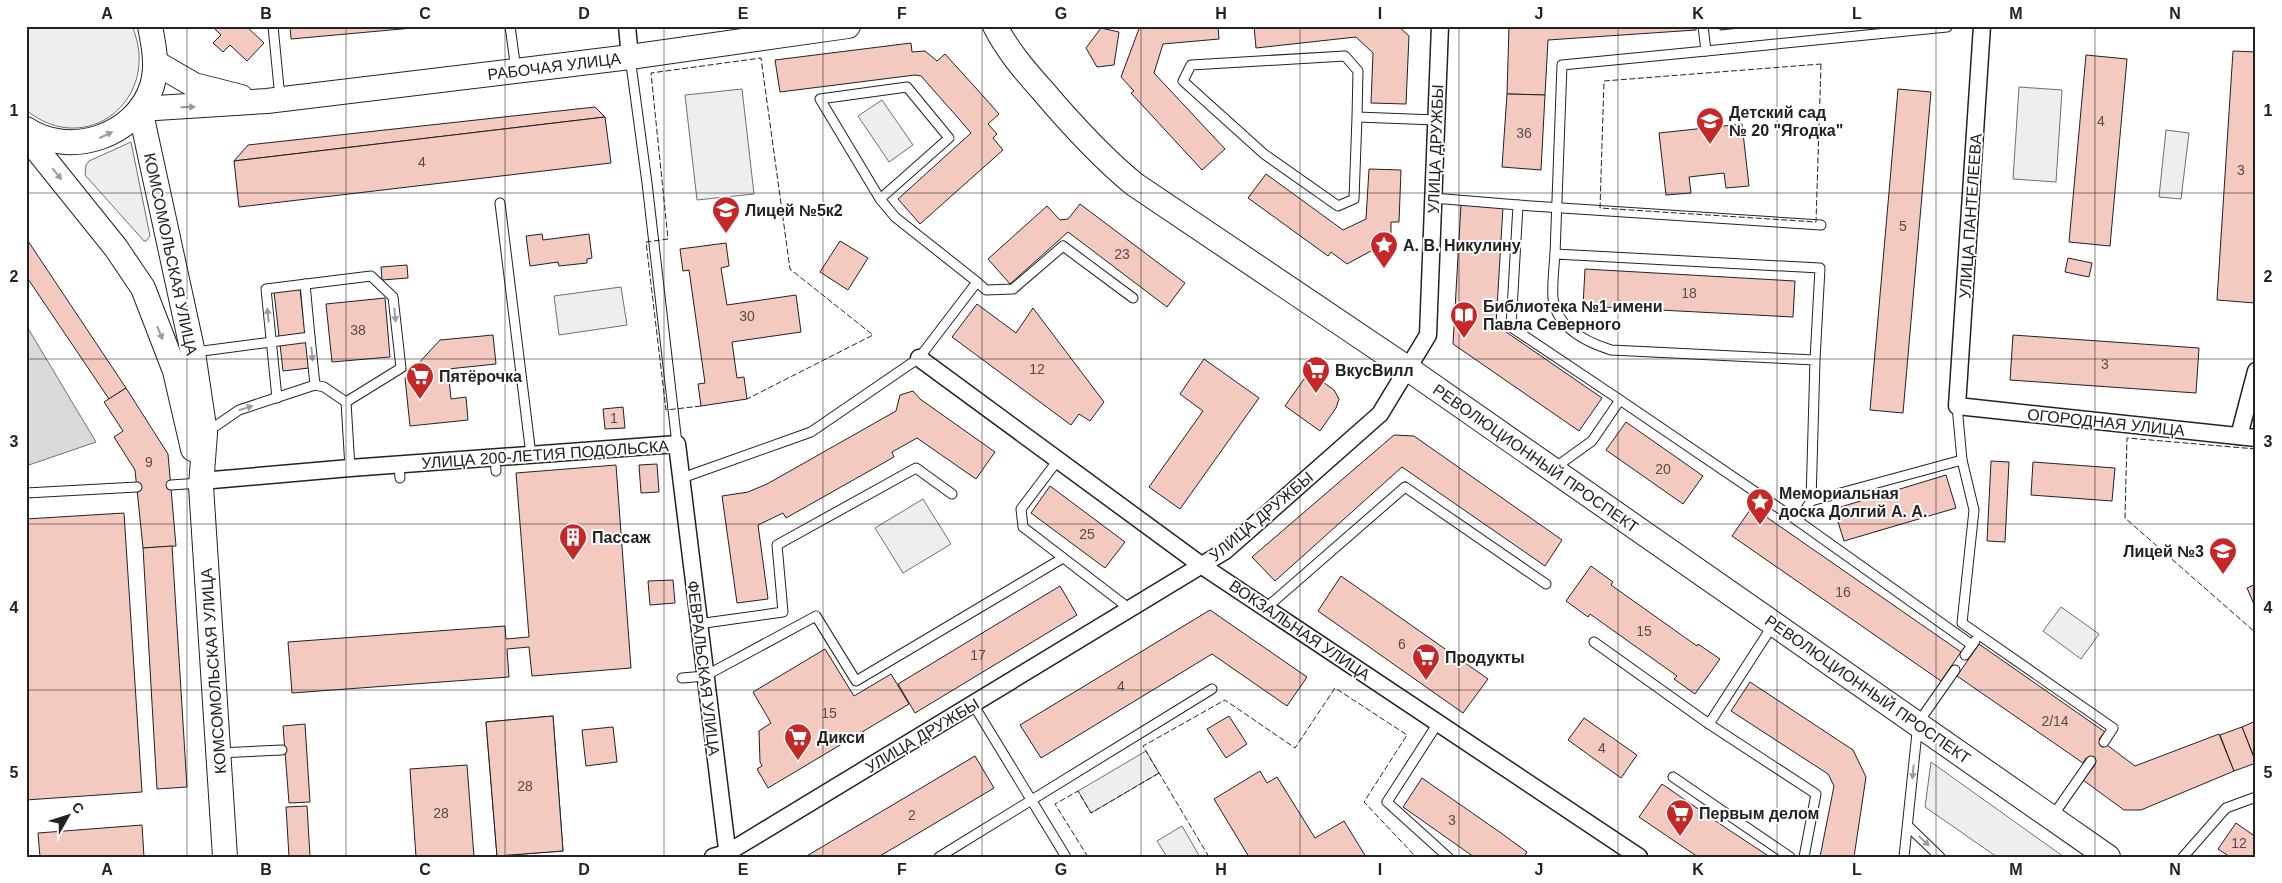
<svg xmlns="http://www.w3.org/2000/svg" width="2282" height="883" viewBox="0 0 2282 883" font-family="Helvetica,sans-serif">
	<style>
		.green { fill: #eee; stroke: #6f6f6f }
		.water { fill: #d9d9d9; stroke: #6f6f6f }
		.building { fill: #f3c9c0; stroke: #222 }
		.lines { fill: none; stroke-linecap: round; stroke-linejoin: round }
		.lane-casing { stroke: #222; stroke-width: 11 }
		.street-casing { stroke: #222; stroke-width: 19 }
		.secondary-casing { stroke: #222; stroke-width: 26 }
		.lane { stroke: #fff; stroke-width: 9 }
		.street { stroke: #fff; stroke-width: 16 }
		.secondary { stroke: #fff; stroke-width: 24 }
		.fence { stroke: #222; stroke-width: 1; stroke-dasharray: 6 2.5; stroke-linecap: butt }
		.oneway { fill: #9c9c9c }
		.grid { fill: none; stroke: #222; stroke-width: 1; stroke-opacity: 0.55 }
		.labels { text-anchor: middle; stroke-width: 4; stroke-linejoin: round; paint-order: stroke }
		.number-label { font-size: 14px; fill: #564c4a }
		.street-label { font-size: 16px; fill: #222; stroke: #fff }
		.poi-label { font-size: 16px; font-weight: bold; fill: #222; stroke: #fff; text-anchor: start }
		.neatline { fill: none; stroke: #222; stroke-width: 2 }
		.grid-label { font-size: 16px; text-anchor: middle; font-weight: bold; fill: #222 }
	</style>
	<rect width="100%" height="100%" fill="#fff"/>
	<g class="green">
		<path d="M26,26H132C163,98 87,160 26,110Z"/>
		<path d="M2019,87L2062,90L2056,182L2013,179Z"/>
		<path d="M742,89L754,194L697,200L685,95Z"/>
		<path d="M882,100L913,145L889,162L858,116Z"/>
		<path d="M2166,130L2189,133L2181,199L2159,197Z"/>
		<path d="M131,142L150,236L146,241H144L85,175L86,165L89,161Z"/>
		<path d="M621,287L627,325L559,335L554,296Z"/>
		<path d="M923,499L951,544L903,573L875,528Z"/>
		<path d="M2061,607L2099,634L2081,659L2043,631Z"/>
		<path d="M1146,751L1159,773L1091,813L1078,791Z"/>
		<path d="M1931,762L2064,857H1997L1925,807Z"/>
		<path d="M1182,826L1200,857H1167L1157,841Z"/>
	</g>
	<path class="water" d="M26,325L96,442L26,466Z"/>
	<g class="building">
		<path d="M212,26H246L264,43L247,61L230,45L223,52L213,43L221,35Z"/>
		<path d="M290,26H435L291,39Z"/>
		<path d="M1140,26H1218L1219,39L1163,44L1154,73L1225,149L1202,170L1131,93L1134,91L1121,77Z"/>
		<path d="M1254,26H1398L1409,36L1406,104L1371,103L1373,53L1356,37L1256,48Z"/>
		<path d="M1509,26H1696V30L1548,40L1545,95L1507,94Z"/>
		<path d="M1720,26H1760L1720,30Z"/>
		<path d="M1101,28L1119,32L1114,65L1097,67L1086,48Z"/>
		<path d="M911,43L912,52L925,51L937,61L945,54L984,97L999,114L988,124L997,134L993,138L1003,150L920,224L898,199L971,133L959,119L921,76L915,75L780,92L775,60Z"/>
		<path d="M2233,51L2256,52L2255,303L2217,300Z"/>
		<path d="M2086,55L2127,59L2110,246L2069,242Z"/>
		<path d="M1898,89L1931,92L1903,413L1870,410Z"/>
		<path d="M1507,94L1545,95L1541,170L1502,167Z"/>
		<path d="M595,107L605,117L234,161L248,145Z"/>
		<path d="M605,117L611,163L239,207L234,161Z"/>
		<path d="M1742,124L1749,186L1726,188L1724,173L1689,177L1691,193L1666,195L1659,133Z"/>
		<path d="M1369,169L1401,170L1399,222H1391V240L1347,264L1331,252L1328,256L1248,198L1266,174L1343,230L1366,219Z"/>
		<path d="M1080,204L1185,283L1167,307L1068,232L1010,284L988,259L1047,206L1060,220L1068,219Z"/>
		<path d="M1461,204L1503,207L1496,325L1602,398L1579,431L1453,344Z"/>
		<path d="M542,234L543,240L589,234L592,258L587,259V263L559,266L558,262L530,266L526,236Z"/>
		<path d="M26,238L126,388L109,399L26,276Z"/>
		<path d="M840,241L868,258L848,290L820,272Z"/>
		<path d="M726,243L729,266L721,268L727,305L796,295L801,332L732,342L737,378L744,377L747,399L701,406L698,384L705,383L689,270L683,271L680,249Z"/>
		<path d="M2068,258L2092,263L2089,277L2065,272Z"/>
		<path d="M407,265L408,278L382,280L381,267Z"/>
		<path d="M1585,269L1795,281L1793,317L1583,306Z"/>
		<path d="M300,289L309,368L283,371L274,292Z"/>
		<path d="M385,298L390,357L332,362L326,304Z"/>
		<path d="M977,304L1016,333L1033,308L1104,402L1090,421L1079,414L1071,425L952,337Z"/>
		<path d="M493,335L496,364L448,369L451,399L466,397L468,420L410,426L405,378L440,340Z"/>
		<path d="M2013,335L2199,348L2196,393L2010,380Z"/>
		<path d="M1204,359L1259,398L1180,509L1149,487L1203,411L1180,394Z"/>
		<path d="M1309,372L1334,390L1339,399L1336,408L1320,431L1285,406Z"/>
		<path d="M126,388L168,454L176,546L143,548L135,470L114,437L123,431L104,402Z"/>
		<path d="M913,391L920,399L995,452L976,479L917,438L892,452L894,457L786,518L783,513L758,525L768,599L737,603L722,496L748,492L767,484L896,411L900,395Z"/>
		<path d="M623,407L625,428L605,429L603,409Z"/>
		<path d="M1626,422L1703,476L1683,504L1606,450Z"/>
		<path d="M1394,435L1414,436L1562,540L1545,566L1402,467L1275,581L1252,557Z"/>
		<path d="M1991,461L2009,462L2005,542L1987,541Z"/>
		<path d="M2033,462L2115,468L2112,501L2031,495Z"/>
		<path d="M657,464L659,492L641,493L639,465Z"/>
		<path d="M616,465L631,668L532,676L529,647L507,649L509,677L292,693L288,642L505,626L506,639L529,637L516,473Z"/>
		<path d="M1946,475L1956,508L1844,541L1834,509Z"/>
		<path d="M1050,486L1125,542L1105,568L1031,513Z"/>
		<path d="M1752,507L1961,652L1941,681L1732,536Z"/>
		<path d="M124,513L142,792L26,800V519Z"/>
		<path d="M172,546L187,787L157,789L143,548Z"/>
		<path d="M1591,566L1613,582L1611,585L1697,646L1698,644L1720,659L1695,694L1674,679L1677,676L1590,614L1588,617L1566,601Z"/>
		<path d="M1341,576L1488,679L1463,713L1318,611Z"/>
		<path d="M673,580L675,603L650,605L648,581Z"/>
		<path d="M2256,584V609L2247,588Z"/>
		<path d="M1060,586L1077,615L915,713L898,684Z"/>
		<path d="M1210,610L1307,677L1287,706L1212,654L1041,758L1020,725Z"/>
		<path d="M1979,644L2105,732L2099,739L2135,766L2219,734L2234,771L2141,810H2124L2083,780L2095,765L2086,758L2083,763L1957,676Z"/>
		<path d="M825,649L854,696L891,674L909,704L768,788L757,769L762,766L760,762L759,731L771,723L753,692Z"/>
		<path d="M1750,682L1853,750L1866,777L1854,857H1820L1834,786L1828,774L1731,711Z"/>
		<path d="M553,716L563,851L497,856L486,722Z"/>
		<path d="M553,716L563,851L497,856L486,722Z"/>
		<path d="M1229,716L1247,744L1226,758L1207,729Z"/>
		<path d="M1584,718L1637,755L1621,778L1568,740Z"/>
		<path d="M2256,721V762L2242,727Z"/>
		<path d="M305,724L310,802L289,803L283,726Z"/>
		<path d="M613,727L617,762L586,766L582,730Z"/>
		<path d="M2242,727L2256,763L2234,771L2220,735Z"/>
		<path d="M975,756L994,788L902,843L878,857H805Z"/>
		<path d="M467,765L474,857H416L410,769Z"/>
		<path d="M1260,771L1267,783L1277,777L1315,838L1344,821L1366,857H1249L1214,799Z"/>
		<path d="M1422,778L1501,833L1527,852L1524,857H1474L1403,807Z"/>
		<path d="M1662,784L1726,828L1770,857H1698L1639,817Z"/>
		<path d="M307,806L310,856L289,857L286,807Z"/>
		<path d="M2236,823L2256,837L2255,857H2230L2218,849Z"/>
		<path d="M142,825L144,857H40L38,833Z"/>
	</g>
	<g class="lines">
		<g class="lane-casing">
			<g id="lane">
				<path d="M273,26L280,98"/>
				<path d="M510,26L516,70"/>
				<path d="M1706,51L1947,27"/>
				<path d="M630,57L647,183L677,444"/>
				<path d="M1357,117L1358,71L1345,56L1191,65L1183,81L1264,154L1338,206L1354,199L1357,117L1436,120"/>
				<path d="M1433,198L1518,205L1511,327L1620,400"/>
				<path d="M500,203L531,455"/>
				<path d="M1518,205L1821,225"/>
				<path d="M1555,254L1562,65L1706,51L1703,26"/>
				<path d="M977,282L986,290L1013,289L1063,246L1133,298"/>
				<path d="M305,284L310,337"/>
				<path d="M195,352L310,337L315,385"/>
				<path d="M277,398L266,289L371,276L393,297L401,368L346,402"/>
				<path d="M346,402L350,468"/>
				<path d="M1957,406L1962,460L1974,510L1962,623L2113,728L2104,742"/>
				<path d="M207,432L239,410L315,385L324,387L346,402"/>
				<path d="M495,457L496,471"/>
				<path d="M1058,460L1021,509L1023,527L1130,609"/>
				<path d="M399,464L400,478"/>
				<path d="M1553,469L1592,441L1620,400L1798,521L1811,501L1815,360L1611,350C1586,342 1556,328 1553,298C1552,284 1554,268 1555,254L1820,268L1815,360"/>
				<path d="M682,478L811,432L919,358L977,282L895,217L880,199L820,99L907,87L949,138L880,199"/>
				<path d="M171,485L200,483"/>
				<path d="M26,493L137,487"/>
				<path d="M1811,501L1962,460"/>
				<path d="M1798,521L1972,645"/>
				<path d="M1266,608L1405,487L1546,584"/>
				<path d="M698,624L783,612L777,545L916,468L952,494"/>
				<path d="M1594,642L1709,724L1816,794L1804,857"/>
				<path d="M1965,655L1975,641"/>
				<path d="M682,678L705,676L816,616L856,681L1063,558"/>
				<path d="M973,704L1066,857"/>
				<path d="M1438,723L1387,802L1448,857"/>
				<path d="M1709,724L1773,625"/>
				<path d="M219,753L282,750"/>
				<path d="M1673,777L1790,857"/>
				<path d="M2052,817L2091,761"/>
				<path d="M1908,826L1940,857"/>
				<path d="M939,857L1212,689"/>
				<path d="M1904,857L1918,723L1955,670"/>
				<path d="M2183,857L2226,808L2256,797"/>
			</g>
		</g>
		<g class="street-casing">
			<g id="street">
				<path d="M627,26L630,57"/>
				<path d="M1982,26L1957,406L2256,438"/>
				<path d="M919,358L1201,565L1639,857"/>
				<path d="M2239,436L2256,371"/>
				<path d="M201,481L350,468L677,444L728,857"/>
				<path d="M713,857L727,853L1225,551L1380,414L1428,335L1440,26"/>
			</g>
		</g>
		<g class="secondary-casing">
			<g id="secondary">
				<path d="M995,26C1007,50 1025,71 1043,91C1071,124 1100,156 1134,184L1407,368L2108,857"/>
				<path d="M156,63L194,85L241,97"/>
				<path d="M140,109L193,353L205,433L201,486L225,857"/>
				<path d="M140,109L267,101L630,57L848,26"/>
				<path d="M26,129C69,158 136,137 152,86C158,66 154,47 150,26"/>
				<path d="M26,136L116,248L143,288L175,371L193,449"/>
			</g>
		</g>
		<use href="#lane" class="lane"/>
		<use href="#street" class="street"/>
		<use href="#secondary" class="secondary"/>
		<g class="fence">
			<path d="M1821,64L1816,222L1600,208L1604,81Z"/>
			<path d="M701,406L666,410L646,242L668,239L651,73L761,58L790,269L873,335L747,399"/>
			<path d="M2256,449L2127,438L2125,518L2256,633"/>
			<path d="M1088,857L1055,804L1078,791L1091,813L1159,773"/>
			<path d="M1209,857L1143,746L1225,700L1295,748L1335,688L1407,735L1364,802L1416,857"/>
		</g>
	</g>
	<defs><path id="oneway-solid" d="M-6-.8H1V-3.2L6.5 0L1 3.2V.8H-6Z" transform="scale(1.25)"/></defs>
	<g class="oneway">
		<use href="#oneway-solid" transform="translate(188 107) rotate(-2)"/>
		<use href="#oneway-solid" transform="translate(106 135) rotate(-25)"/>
		<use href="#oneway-solid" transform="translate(57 174) rotate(51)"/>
		<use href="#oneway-solid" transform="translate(268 315) rotate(-96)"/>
		<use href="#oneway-solid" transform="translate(395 315) rotate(84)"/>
		<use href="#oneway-solid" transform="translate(160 333) rotate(68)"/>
		<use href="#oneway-solid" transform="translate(312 354) rotate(84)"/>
		<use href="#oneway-solid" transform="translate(246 408) rotate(-18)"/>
		<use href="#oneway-solid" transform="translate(1913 772) rotate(95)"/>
		<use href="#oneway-solid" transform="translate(1924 841) rotate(43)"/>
	</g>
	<path class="grid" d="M187,26V857M346,26V857M505,26V857M664,26V857M823,26V857M982,26V857M1141,26V857M1300,26V857M1459,26V857M1618,26V857M1777,26V857M1936,26V857M2095,26V857M26,193H2256M26,359H2256M26,524H2256M26,690H2256"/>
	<defs>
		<g id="school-pin" transform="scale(1.4375)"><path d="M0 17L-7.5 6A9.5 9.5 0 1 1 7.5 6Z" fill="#c62828" stroke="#fff"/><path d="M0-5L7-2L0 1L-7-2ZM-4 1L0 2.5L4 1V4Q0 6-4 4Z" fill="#fff"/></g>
		<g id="sight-pin" transform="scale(1.4375)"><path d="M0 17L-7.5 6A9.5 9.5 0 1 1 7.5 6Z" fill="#c62828" stroke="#fff"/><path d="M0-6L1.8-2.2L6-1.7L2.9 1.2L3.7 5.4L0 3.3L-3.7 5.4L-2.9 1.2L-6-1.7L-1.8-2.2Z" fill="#fff"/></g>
		<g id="library-pin" transform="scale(1.4375)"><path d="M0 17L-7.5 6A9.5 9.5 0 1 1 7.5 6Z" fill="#c62828" stroke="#fff"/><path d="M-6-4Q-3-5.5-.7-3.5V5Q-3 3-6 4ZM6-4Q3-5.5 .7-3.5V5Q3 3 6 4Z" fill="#fff"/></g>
		<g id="supermarket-pin" transform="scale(1.4375)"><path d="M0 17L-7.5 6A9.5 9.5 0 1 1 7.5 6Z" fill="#c62828" stroke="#fff"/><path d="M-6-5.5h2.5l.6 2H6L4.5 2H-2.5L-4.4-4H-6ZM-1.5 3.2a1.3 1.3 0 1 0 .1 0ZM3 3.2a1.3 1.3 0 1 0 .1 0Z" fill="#fff"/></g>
		<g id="building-pin" transform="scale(1.4375)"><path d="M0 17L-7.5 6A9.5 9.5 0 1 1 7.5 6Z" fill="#c62828" stroke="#fff"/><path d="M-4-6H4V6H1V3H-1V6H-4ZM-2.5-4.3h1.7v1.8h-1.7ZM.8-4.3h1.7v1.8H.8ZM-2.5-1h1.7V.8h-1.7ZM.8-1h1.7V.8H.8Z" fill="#fff"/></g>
	</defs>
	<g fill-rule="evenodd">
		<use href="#school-pin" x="1710" y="121"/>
		<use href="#school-pin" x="726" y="210"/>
		<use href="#sight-pin" x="1384" y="245"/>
		<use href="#library-pin" x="1464" y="315"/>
		<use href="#supermarket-pin" x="1316" y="370"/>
		<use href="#supermarket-pin" x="420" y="376"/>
		<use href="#sight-pin" x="1760" y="502"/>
		<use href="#building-pin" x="573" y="537"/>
		<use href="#school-pin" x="2223" y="551"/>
		<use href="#supermarket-pin" x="1426" y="657"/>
		<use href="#supermarket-pin" x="798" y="737"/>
		<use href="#supermarket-pin" x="1680" y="813"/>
	</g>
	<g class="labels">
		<g class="number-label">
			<text x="2101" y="126">4</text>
			<text x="1524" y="138">36</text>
			<text x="422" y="167">4</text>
			<text x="2241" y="175">3</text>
			<text x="1903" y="231">5</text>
			<text x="1122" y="259">23</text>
			<text x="1689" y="298">18</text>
			<text x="747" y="321">30</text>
			<text x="358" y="335">38</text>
			<text x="2105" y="369">3</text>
			<text x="1037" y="374">12</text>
			<text x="614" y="423">1</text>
			<text x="149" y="467">9</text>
			<text x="1663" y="474">20</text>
			<text x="1087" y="539">25</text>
			<text x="1843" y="597">16</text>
			<text x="1644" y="636">15</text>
			<text x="1402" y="649">6</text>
			<text x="978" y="660">17</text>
			<text x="1121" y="691">4</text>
			<text x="829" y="718">15</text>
			<text x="2055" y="726">2/14</text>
			<text x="1602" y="753">4</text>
			<text x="525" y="791">28</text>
			<text x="441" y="818">28</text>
			<text x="912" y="820">2</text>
			<text x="1452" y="825">3</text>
			<text x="2239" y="848">12</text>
		</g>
		<g class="street-label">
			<text transform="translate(554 66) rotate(-7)" y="6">РАБОЧАЯ УЛИЦА</text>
			<text transform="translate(1435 149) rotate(-88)" y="6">УЛИЦА ДРУЖБЫ</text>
			<text transform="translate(1970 216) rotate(-86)" y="6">УЛИЦА ПАНТЕЛЕЕВА</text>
			<text transform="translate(171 254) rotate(78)" y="6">КОМСОМОЛЬСКАЯ УЛИЦА</text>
			<text transform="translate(2106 422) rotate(6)" y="6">ОГОРОДНАЯ УЛИЦА</text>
			<text transform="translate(545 454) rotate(-4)" y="6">УЛИЦА 200-ЛЕТИЯ ПОДОЛЬСКА</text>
			<text transform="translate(1536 458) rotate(35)" y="6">РЕВОЛЮЦИОННЫЙ ПРОСПЕКТ</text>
			<text transform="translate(1261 516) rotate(-40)" y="6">УЛИЦА ДРУЖБЫ</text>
			<text transform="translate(1300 630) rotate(34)" y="6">ВОКЗАЛЬНАЯ УЛИЦА</text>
			<text transform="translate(704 668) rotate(83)" y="6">ФЕВРАЛЬСКАЯ УЛИЦА</text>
			<text transform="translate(213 671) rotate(-94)" y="6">КОМСОМОЛЬСКАЯ УЛИЦА</text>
			<text transform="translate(1868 689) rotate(35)" y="6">РЕВОЛЮЦИОННЫЙ ПРОСПЕКТ</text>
			<text transform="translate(922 735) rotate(-31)" y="6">УЛИЦА ДРУЖБЫ</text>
		</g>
		<g class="poi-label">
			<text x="1729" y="118">Детский сад<tspan x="1729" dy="18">№ 20 "Ягодка"</tspan></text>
			<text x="745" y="216">Лицей №5к2</text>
			<text x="1403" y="251">А. В. Никулину</text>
			<text x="1483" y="312">Библиотека №1 имени<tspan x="1483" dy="18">Павла Северного</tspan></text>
			<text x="1335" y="376">ВкусВилл</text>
			<text x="439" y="382">Пятёрочка</text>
			<text x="1779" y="499">Мемориальная<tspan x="1779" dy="18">доска Долгий А. А.</tspan></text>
			<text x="592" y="543">Пассаж</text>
			<text x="2204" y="557" text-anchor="end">Лицей №3</text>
			<text x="1445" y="663">Продукты</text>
			<text x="817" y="743">Дикси</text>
			<text x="1699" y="819">Первым делом</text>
		</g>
	</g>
	<rect width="2282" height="883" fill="none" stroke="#ffffff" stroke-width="55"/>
	<g transform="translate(68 816) rotate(51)" stroke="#ffffff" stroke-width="4" paint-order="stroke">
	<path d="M0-4L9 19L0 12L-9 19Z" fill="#222222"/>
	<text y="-8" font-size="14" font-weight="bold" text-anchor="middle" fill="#222222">С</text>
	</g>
	<rect x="28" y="28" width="2226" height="828" class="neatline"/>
	<g class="grid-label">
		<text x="107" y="19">A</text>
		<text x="266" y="19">B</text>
		<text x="425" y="19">C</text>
		<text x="584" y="19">D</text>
		<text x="743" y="19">E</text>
		<text x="902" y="19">F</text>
		<text x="1061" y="19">G</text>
		<text x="1221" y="19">H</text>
		<text x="1380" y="19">I</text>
		<text x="1539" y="19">J</text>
		<text x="1698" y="19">K</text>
		<text x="1857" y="19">L</text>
		<text x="2016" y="19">M</text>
		<text x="2175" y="19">N</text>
		<text x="14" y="116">1</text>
		<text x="2268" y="116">1</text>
		<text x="14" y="282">2</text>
		<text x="2268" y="282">2</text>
		<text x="14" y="447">3</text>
		<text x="2268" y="447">3</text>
		<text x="14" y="613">4</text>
		<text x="2268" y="613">4</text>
		<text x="14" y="778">5</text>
		<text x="2268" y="778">5</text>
		<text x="107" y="875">A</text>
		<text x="266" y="875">B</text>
		<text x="425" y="875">C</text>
		<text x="584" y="875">D</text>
		<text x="743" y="875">E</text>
		<text x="902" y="875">F</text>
		<text x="1061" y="875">G</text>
		<text x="1221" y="875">H</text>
		<text x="1380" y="875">I</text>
		<text x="1539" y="875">J</text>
		<text x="1698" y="875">K</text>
		<text x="1857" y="875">L</text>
		<text x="2016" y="875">M</text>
		<text x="2175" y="875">N</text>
	</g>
</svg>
